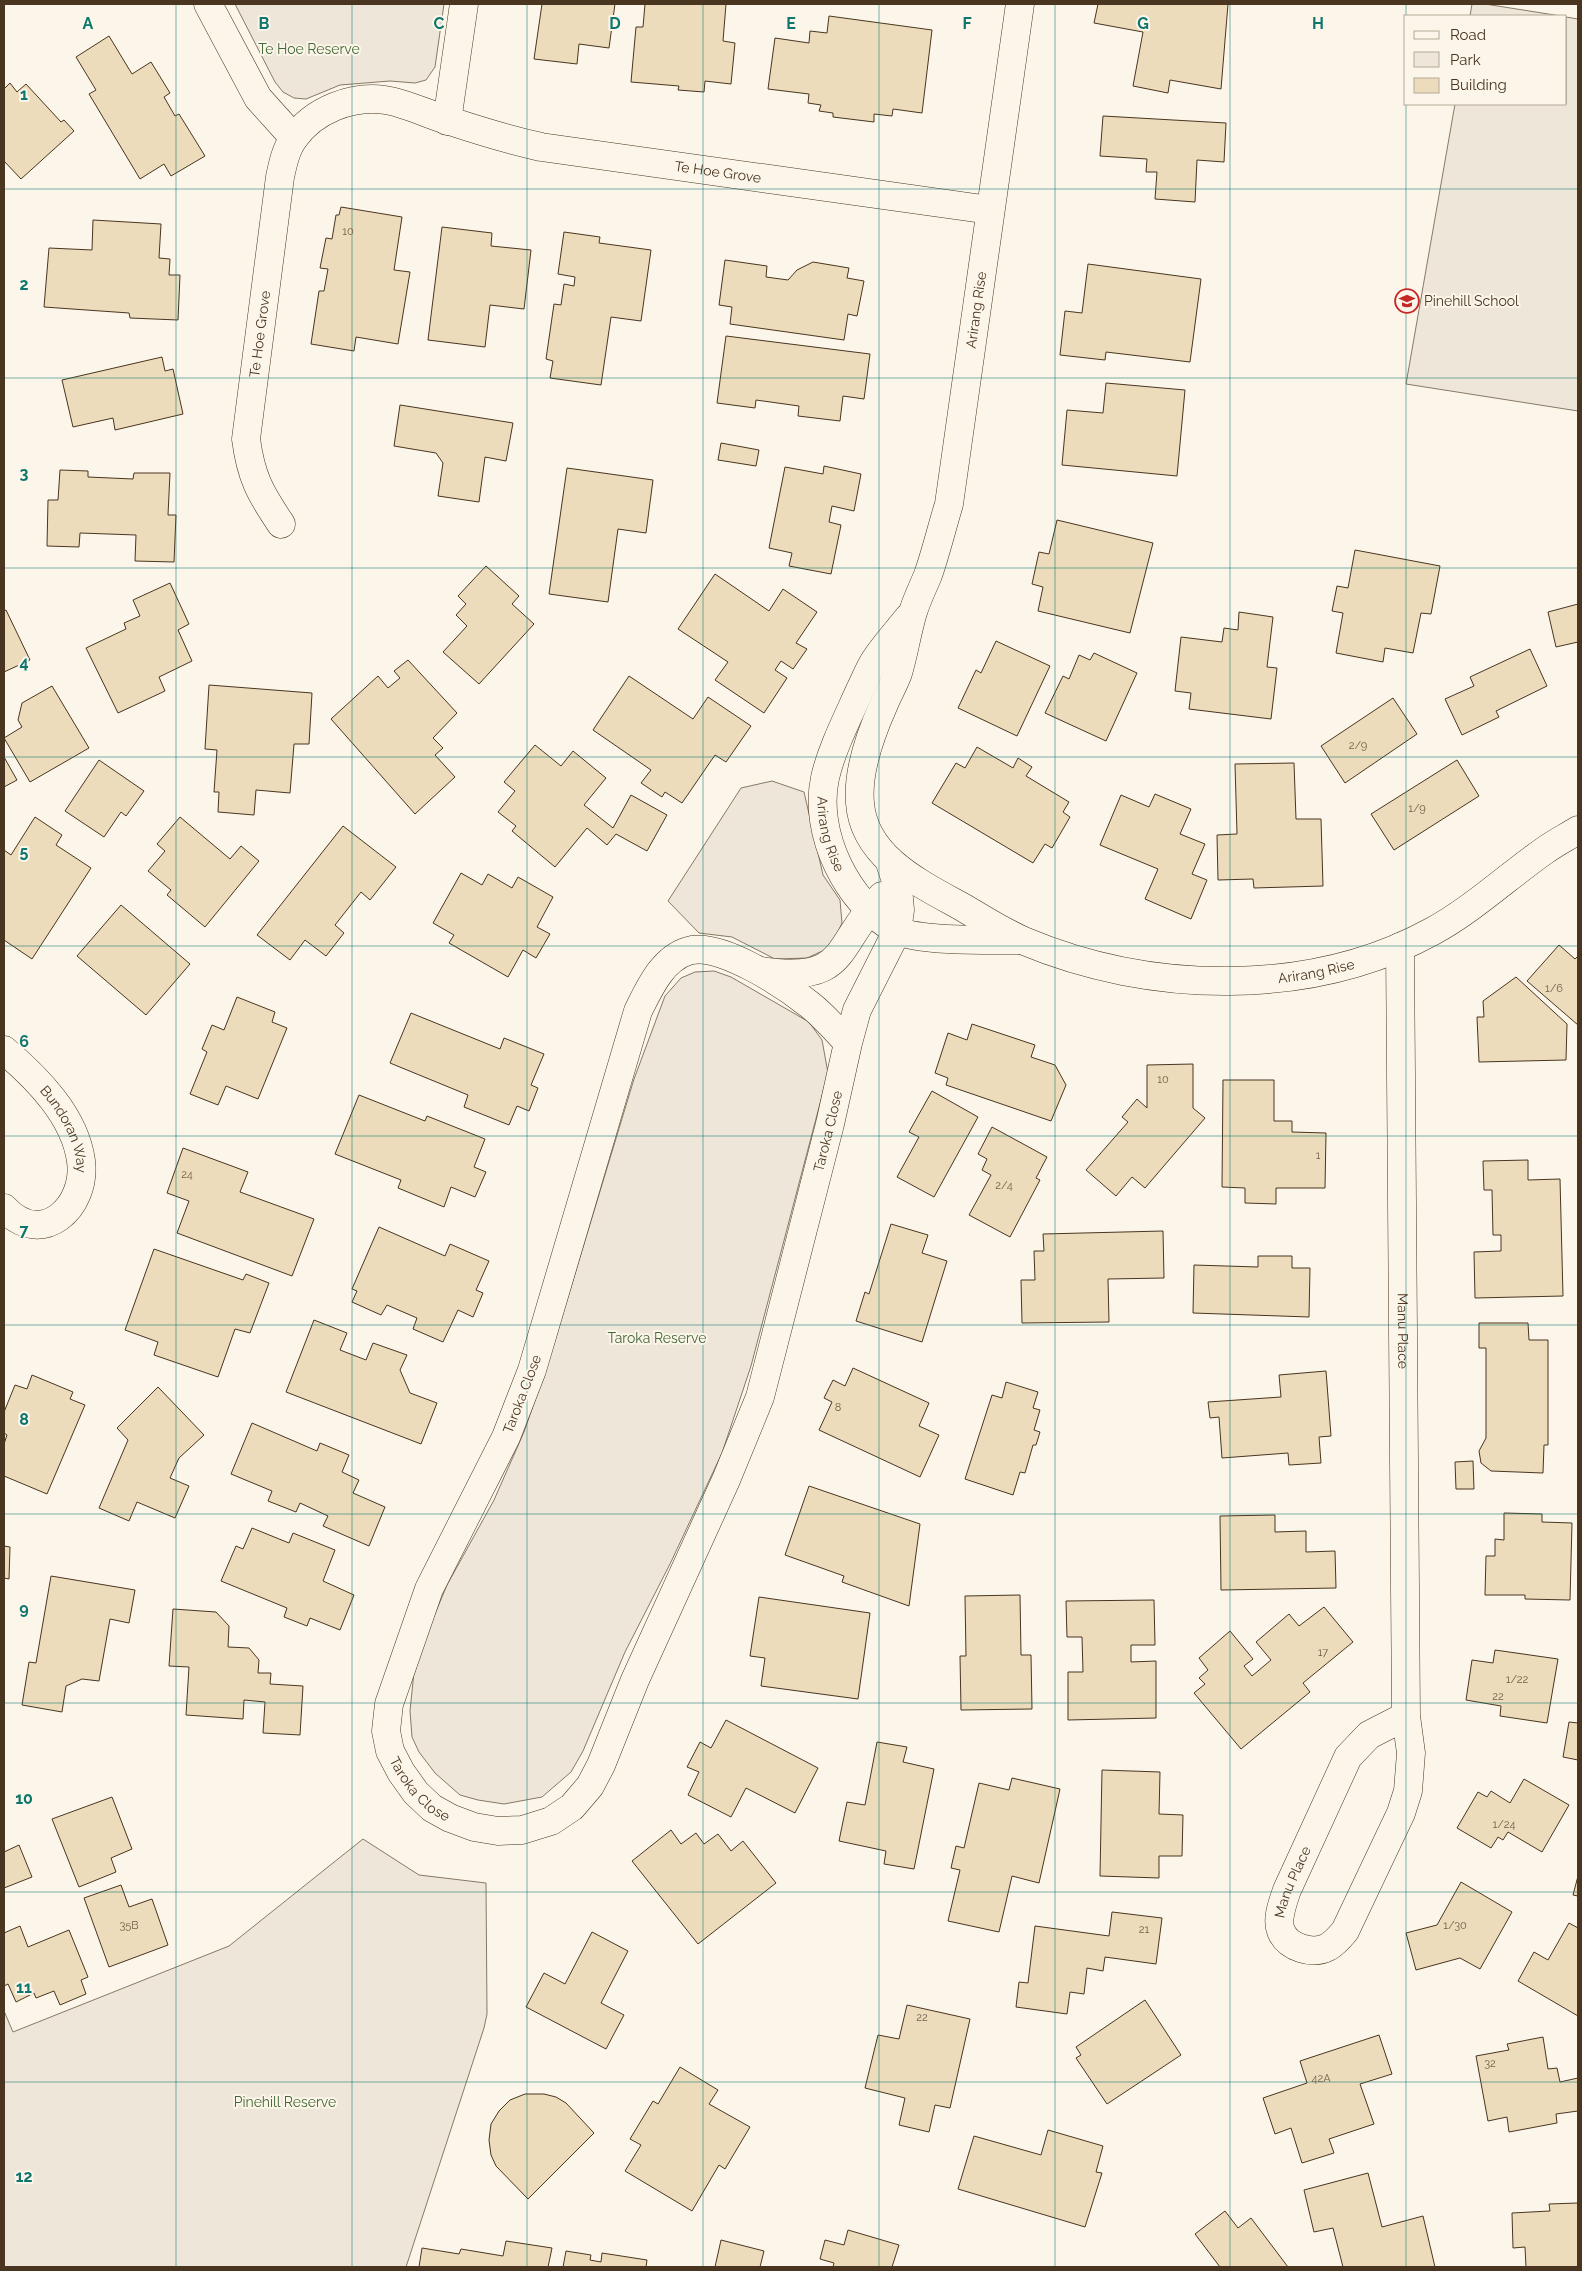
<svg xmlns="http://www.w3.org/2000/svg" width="1582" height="2271" viewBox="0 0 1582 2271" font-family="Raleway,sans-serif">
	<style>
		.green { fill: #ede6d9; stroke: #887966 }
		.building { fill: #ecdcbc; stroke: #4a3520 }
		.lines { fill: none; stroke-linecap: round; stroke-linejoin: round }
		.minor-casing { stroke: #4a3520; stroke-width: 29 }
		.minor { stroke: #fbf6e9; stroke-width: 28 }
		.grid { fill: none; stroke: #0f766e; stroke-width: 1; stroke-opacity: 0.55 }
		.labels { text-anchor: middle; stroke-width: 4; stroke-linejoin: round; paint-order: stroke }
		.number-label { font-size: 11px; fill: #725f47 }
		.park-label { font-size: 14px; fill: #436837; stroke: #fbf6e9 }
		.street-label { font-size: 14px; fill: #4a3520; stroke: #fbf6e9 }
		.poi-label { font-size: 14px; fill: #4a3520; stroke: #fbf6e9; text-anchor: start }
		.grid-label { font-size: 16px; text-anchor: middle; font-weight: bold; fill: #0f766e; stroke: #fbf6e9; stroke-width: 4; stroke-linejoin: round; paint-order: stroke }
	</style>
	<rect width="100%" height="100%" fill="#fbf6e9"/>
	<g class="green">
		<path d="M235,4H444L435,67L426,80L415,83L390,81L340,85L306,99L294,98L283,92L275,82Z"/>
		<path d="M1472,4H1485L1561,16H1470Z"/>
		<path d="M1566,17L1578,19V411L1406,384L1455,104H1566Z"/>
		<path d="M772,781L804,792L823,875L840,900L842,923L831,947L807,958L775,959L732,937L699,933L668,901L741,788Z"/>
		<path d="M714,971L731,977L809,1022L822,1040L828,1073L751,1366L722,1453L670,1564L625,1652L583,1751L571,1772L542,1797L504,1804L478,1800L460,1795L435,1773L419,1752L412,1737L410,1711L415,1662L447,1585L494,1500L524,1432L548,1363L634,1079L665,996L681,978L695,972Z"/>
		<path d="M363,1839L419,1875L486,1883L487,2014L484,2028L406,2267H4V2011L13,2032L229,1946Z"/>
	</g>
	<g class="building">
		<path d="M542,4H615L609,48L579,44L577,64L534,59Z"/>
		<path d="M645,4H726L723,41L735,43L731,84L705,81L704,92L678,90L679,86L631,82L636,27H643Z"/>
		<path d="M1098,4H1228L1221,89L1170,80L1168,93L1133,86L1143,32L1094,23Z"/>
		<path d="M829,16L932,30L922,113L893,109L892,116L874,114V122L833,117V113L819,111L821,105L808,103L809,94L768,89L775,38L809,43L810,31L827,33Z"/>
		<path d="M109,36L132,74L151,62L170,93L164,97L175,116L179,114L205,156L171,176L164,164L140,179L89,94L96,90L76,57Z"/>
		<path d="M10,83L17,92L26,84L61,122L64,120L74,131L21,179L4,161V89Z"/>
		<path d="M1103,116L1226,123L1224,162L1197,160L1195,202L1155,199L1157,172H1146L1147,159L1100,156Z"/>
		<path d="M341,207L402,217L394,270L410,272L398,344L356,337L354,351L311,344L319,291H324L328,269L320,268L326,238L332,239L336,215H339Z"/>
		<path d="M93,220L161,224L159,258L170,259L169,275H180L178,320L130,318L129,313L44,307L49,248L92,250Z"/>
		<path d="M442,227L492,233L491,246L531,250L524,309L490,305L485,347L428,340Z"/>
		<path d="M564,232L600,237L599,243L651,250L641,321L611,317L601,385L550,378L553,361L546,359L554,304L561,305L564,284L574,286L575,277L558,274Z"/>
		<path d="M725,260L767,266L766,277L788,280L797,270L813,262L849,268L847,278L864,281L857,316L848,314L844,340L730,324L732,307L719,305Z"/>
		<path d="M1088,264L1201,279L1190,362L1106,352L1105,360L1060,355L1065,311L1082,313Z"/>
		<path d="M726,336L870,354L864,399L843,396L840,421L798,416L799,406L756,400L755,408L717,403Z"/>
		<path d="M162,357L165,371L173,369L183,414L115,430L113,418L73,427L62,380Z"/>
		<path d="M1106,383L1185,390L1177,476L1062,465L1067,410L1103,413Z"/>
		<path d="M400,405L513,423L506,461L485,457L479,502L438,496L443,463L436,453L394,446Z"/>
		<path d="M721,443L759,450L756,466L718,460Z"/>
		<path d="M824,466L861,474L854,511L832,506L829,522L841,525L831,574L789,566L792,553L769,548L785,467L823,474Z"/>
		<path d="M567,468L653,480L646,533L618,529L608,602L549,594Z"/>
		<path d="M60,470L88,471V477L133,479L134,473H170L168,515H176L174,562L135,561L136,535L80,533L79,547L47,546L48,500H58Z"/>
		<path d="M1057,520L1153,543L1130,633L1038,611L1043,587L1032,584L1039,552L1049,554Z"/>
		<path d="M1355,550L1440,566L1431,614L1421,613L1413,653L1385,648L1383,662L1336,653L1343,613L1332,611L1337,586L1348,588Z"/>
		<path d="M486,566L519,596L512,604L534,624L479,684L443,652L467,626L456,615L466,604L458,596Z"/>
		<path d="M715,574L769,611L783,589L817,612L796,643L807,649L793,669L781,661L775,670L787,678L764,713L715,680L728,662L678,629Z"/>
		<path d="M170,583L189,624L178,630L192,661L159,677L165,691L118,713L86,648L126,629L124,623L140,616L133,600Z"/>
		<path d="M1578,604V642L1556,647L1548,612Z"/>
		<path d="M6,610L30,660L4,672V611Z"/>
		<path d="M1239,612L1273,617L1267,667L1277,668L1271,719L1189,709L1191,693L1175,691L1181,637L1222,642L1224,628L1238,630Z"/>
		<path d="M996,641L1050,666L1017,736L958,708L976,670L981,673Z"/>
		<path d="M1530,649L1547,686L1496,711L1499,717L1462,735L1445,699L1474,686L1470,677Z"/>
		<path d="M1094,653L1137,673L1106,741L1045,713L1063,676L1069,679L1079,655L1090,660Z"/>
		<path d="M408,660L457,713L433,738L443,748L435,755L455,777L415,814L331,719L378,676L388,688L400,678L394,671Z"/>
		<path d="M629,676L693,719L708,697L751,726L726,762L715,755L682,803L665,792L662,797L641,783L651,770L593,730Z"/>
		<path d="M209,685L312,693L309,744H294L290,793L256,790L254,815L218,812L219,792H214L217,750L205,749Z"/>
		<path d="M52,686L89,748L30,782L4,738L22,727L18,720L22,703Z"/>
		<path d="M1393,698L1417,734L1345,783L1321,746Z"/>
		<path d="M535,745L561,766L573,751L606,778L584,805L613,828L631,795L667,815L647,851L616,834L607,845L587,828L555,867L512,831L516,826L498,812L515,791L504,782Z"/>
		<path d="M977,747L1013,768L1018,758L1032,767L1026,776L1069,802L1063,812L1070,817L1052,848L1045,844L1033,863L932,803L956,763L965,768Z"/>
		<path d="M4,757L17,780L4,787Z"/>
		<path d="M99,760L144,791L126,816L121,812L104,837L65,811Z"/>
		<path d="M1457,760L1479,796L1394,850L1371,814Z"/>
		<path d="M1294,763L1296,819H1321L1323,886L1254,888L1253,879L1218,880L1217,835L1237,834L1235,764Z"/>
		<path d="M1155,794L1191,809L1180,834L1205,844L1192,874L1207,880L1191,919L1145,899L1158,869L1100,845L1121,795L1149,807Z"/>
		<path d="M35,817L62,835L56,845L91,868L32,959L4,940V850L11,855Z"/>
		<path d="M180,817L230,859L241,846L259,861L205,927L167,895L171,890L148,871L165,851L157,844Z"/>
		<path d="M343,826L396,867L370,900L361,892L335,925L344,933L326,956L305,940L290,960L257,935Z"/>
		<path d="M461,873L482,885L488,874L512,888L518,877L553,897L537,927L550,934L536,958L523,950L508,977L449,943L454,935L433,923Z"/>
		<path d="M121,905L190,964L146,1015L77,956Z"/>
		<path d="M1559,945L1575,959L1578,956V1025L1527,981Z"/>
		<path d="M1516,977L1567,1024L1566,1060L1479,1062L1477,1017H1484L1483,1001Z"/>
		<path d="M237,997L275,1012L272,1022L287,1028L258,1099L226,1086L218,1105L190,1094L207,1052L202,1049L212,1025L224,1030Z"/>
		<path d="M411,1013L500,1049L504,1038L544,1054L531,1085L538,1088L529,1111L517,1106L509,1125L464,1107L468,1095L390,1063Z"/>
		<path d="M972,1024L1035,1045L1031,1057L1055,1065L1066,1085L1051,1121L946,1085L948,1078L935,1073L948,1033L967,1040Z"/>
		<path d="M1193,1064V1108L1205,1118L1145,1188L1132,1177L1116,1196L1086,1170L1128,1122L1122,1117L1137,1099L1147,1108V1065Z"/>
		<path d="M1223,1080H1274V1121H1292V1132L1326,1133L1325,1188H1276V1204L1245,1203V1188L1222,1187Z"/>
		<path d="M932,1091L978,1117L934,1197L897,1177L919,1137L909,1132Z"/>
		<path d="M359,1095L425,1121L427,1116L485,1139L474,1167L486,1172L475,1197L451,1187L444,1207L398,1188L401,1180L335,1154Z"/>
		<path d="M992,1127L1047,1157L1036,1178L1040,1180L1010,1237L969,1215L991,1175L982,1170L987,1159L978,1154Z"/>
		<path d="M183,1148L248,1172L240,1192L314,1219L292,1276L177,1233L189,1201L167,1193Z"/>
		<path d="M1528,1160V1180L1560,1179L1563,1296L1475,1298L1474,1252L1501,1251V1235H1493L1492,1190H1484L1483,1161Z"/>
		<path d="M891,1224L928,1235L922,1253L947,1261L922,1342L856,1321L865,1292L869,1294Z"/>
		<path d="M379,1227L445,1256L450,1244L489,1261L476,1290L483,1293L473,1317L458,1310L443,1342L413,1329L417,1318L387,1305L381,1315L352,1302L357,1291L352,1289Z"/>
		<path d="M1163,1231L1164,1278L1108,1279L1109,1322L1022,1323L1021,1280H1035L1034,1251H1044L1043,1234Z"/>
		<path d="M154,1249L243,1280L246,1274L269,1283L250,1333L235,1329L218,1377L154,1355L158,1342L125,1330Z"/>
		<path d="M1258,1256H1292V1268H1310L1309,1317L1193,1313L1194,1265L1258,1267Z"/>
		<path d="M314,1320L347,1333L340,1350L366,1360L373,1343L407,1355L400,1370L410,1393L437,1403L421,1444L286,1392Z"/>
		<path d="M1479,1323H1528L1529,1340H1548V1445H1544L1543,1473L1491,1471L1481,1463L1479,1451L1486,1438V1348H1479Z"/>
		<path d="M853,1368L929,1403L919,1426L939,1435L920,1477L819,1430L832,1402L824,1398L833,1380L845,1386Z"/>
		<path d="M1326,1371L1331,1436L1319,1437L1321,1463L1289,1465L1288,1453L1222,1458L1219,1417L1210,1418L1208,1402L1281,1397L1279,1375Z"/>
		<path d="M32,1375L73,1392L70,1399L85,1405L47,1494L4,1476V1444L7,1435L4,1433V1412L15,1385L27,1389Z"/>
		<path d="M1006,1382L1038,1392L1033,1408L1040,1410L1034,1430L1040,1432L1036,1445H1033L1025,1473L1020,1472L1013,1495L965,1479L992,1395L1002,1398Z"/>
		<path d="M158,1387L204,1435L179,1458L170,1478L189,1486L175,1518L137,1502L129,1521L99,1508L128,1440L117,1428Z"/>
		<path d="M252,1423L317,1451L320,1443L349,1455L342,1472L359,1480L353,1493L385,1507L369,1546L323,1526L328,1516L300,1503L296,1512L268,1501L272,1491L231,1474Z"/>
		<path d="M1473,1461L1474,1489H1456L1455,1462Z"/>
		<path d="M809,1486L920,1524L909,1606L842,1582L844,1576L785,1555Z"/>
		<path d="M1504,1513L1542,1514V1522L1572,1523L1570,1600L1525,1599V1595H1485L1486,1556H1495V1539L1504,1540Z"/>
		<path d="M1275,1515V1532L1306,1531V1552L1335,1551L1336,1588L1221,1590L1220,1516Z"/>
		<path d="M252,1528L289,1543L293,1533L335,1550L323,1581L354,1595L340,1630L310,1618L307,1626L284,1617L287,1608L221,1581L236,1546L243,1549Z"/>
		<path d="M4,1546L10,1547L9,1579L4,1578Z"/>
		<path d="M51,1576L135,1590L129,1623L110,1619L99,1681L82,1679L66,1686L62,1712L22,1705L29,1662L36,1663Z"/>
		<path d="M1020,1595L1021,1655H1031L1032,1709L961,1710L960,1656H966L965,1596Z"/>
		<path d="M759,1597L870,1613L858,1699L761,1686L765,1658L750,1656Z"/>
		<path d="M1154,1600L1155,1645H1131V1662L1156,1661V1718L1068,1720V1672H1083L1082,1637H1067L1066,1601Z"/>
		<path d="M1324,1607L1353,1642L1303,1683L1310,1692L1241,1749L1194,1693L1205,1684L1199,1678L1208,1670L1199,1658L1230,1631L1253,1659L1244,1666L1252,1676L1271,1660L1256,1642L1289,1614L1299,1626Z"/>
		<path d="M173,1609L216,1612L229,1626L228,1647L249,1648L259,1660L258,1673H271L270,1684L303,1686L300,1735L263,1733L265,1702L244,1700L243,1719L186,1715L189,1667L169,1666Z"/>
		<path d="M1495,1650L1558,1659L1547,1723L1500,1716L1501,1706L1466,1700L1472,1660L1493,1663Z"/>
		<path d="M726,1720L818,1768L795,1813L746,1788L731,1817L688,1795L699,1772L687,1767L700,1742L711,1748Z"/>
		<path d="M1569,1722L1578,1723V1760L1563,1757Z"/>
		<path d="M877,1742L907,1747L903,1762L934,1769L914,1869L884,1864L886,1851L839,1841L847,1802L865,1805Z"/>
		<path d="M1102,1770L1160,1772L1159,1814L1183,1815L1182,1856H1159V1878L1100,1876Z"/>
		<path d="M1012,1778L1060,1789L1039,1883L1012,1876L999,1932L948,1921L960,1870L951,1868L956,1846L964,1848L979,1783L1009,1790Z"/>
		<path d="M1524,1779L1569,1805L1542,1852L1508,1832L1503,1840L1498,1837L1491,1848L1457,1828L1478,1792L1487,1797L1491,1791L1510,1803Z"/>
		<path d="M112,1797L132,1849L111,1858L116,1872L79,1887L52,1819Z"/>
		<path d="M671,1830L681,1844L696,1833L704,1844L718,1834L731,1851L743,1841L776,1883L698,1944L632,1861Z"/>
		<path d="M19,1845L32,1877L4,1888V1852Z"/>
		<path d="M1578,1876V1896L1573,1895Z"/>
		<path d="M1461,1882L1512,1912L1480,1969L1460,1958L1416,1970L1406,1933L1437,1925Z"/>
		<path d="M121,1885L129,1907L152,1899L168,1945L109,1967L84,1898Z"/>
		<path d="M1112,1912L1162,1918L1156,1964L1105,1957L1103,1971L1087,1968L1084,1994L1070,1992L1067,2014L1016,2007L1019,1982L1028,1983L1035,1926L1109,1936Z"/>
		<path d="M1569,1923L1578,1928V2016L1518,1981L1534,1952L1548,1960Z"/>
		<path d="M20,1926L28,1947L69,1930L88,1977L81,1980L86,1994L60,2005L54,1991L36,1998L34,1993L16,2002L8,1984L4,1986V1933Z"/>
		<path d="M592,1932L628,1951L601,2003L624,2015L606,2049L526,2007L544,1973L565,1984Z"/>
		<path d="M1145,2000L1181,2055L1107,2104L1076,2058L1081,2055L1076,2047Z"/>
		<path d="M907,2005L970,2019L950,2108L935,2105L929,2132L899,2125L905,2098L865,2088L878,2035L899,2039Z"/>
		<path d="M1379,2035L1392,2074L1360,2084L1374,2124L1329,2139L1334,2153L1302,2163L1291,2128L1275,2134L1263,2098L1307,2083L1300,2061Z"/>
		<path d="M1543,2037L1548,2069L1557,2068L1560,2082L1578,2078V2111L1556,2114L1557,2123L1509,2132L1507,2117L1488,2121L1476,2056L1509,2050L1507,2044Z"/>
		<path d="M680,2067L718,2090L709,2104L750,2127L725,2169L719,2165L692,2211L625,2171L641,2145L630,2139L653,2101L658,2104Z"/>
		<path d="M525,2094H544L556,2097L566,2103L594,2133L528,2199L496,2166L491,2155L489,2140L491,2124L499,2111L510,2100Z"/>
		<path d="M1048,2130L1103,2146L1096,2172L1102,2173L1085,2227L958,2189L974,2136L1041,2155Z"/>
		<path d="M1368,2173L1382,2227L1423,2216L1435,2267H1343L1333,2228L1314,2232L1304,2190Z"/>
		<path d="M1578,2203V2267H1526L1525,2247L1513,2248L1512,2213L1550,2211L1549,2204Z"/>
		<path d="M1225,2211L1238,2228L1251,2218L1288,2267H1220L1195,2234Z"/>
		<path d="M848,2230L899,2245L892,2267H833L834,2263L820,2259L825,2240L844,2245Z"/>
		<path d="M721,2240L764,2251L760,2267H715Z"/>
		<path d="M506,2241L552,2248L548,2267H419L422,2248L459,2254L461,2249L503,2256Z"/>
		<path d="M566,2251L591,2255L590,2260L601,2262L602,2253L647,2260L646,2267H563Z"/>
	</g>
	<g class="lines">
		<g class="minor-casing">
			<g id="minor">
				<path d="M208,4L258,98L294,138"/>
				<path id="s1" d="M1020,4L949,504C942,527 936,552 928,575C923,587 917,599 913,612C907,632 904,653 898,673C894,684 888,694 884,704C871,733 857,771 860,803C864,858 921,884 964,908C983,919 1003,932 1024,941C1150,994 1311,998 1433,931C1473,909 1507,877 1544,851C1555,843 1567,837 1578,830"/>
				<path d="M447,121L464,4"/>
				<path id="s2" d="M281,524C260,493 251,477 246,439L280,177C283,163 286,149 294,138C314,110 352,95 385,100C406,103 429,115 450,121C480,131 510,140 541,147L990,210"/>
				<path id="s3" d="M908,618C897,632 885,645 875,660C869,669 865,680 860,690C848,717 831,750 825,778C813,833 847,903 896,930C918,942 993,940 1020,940"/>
				<path id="s4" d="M1400,947L1406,1716L1411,1753L1408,1791L1401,1813L1345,1931C1340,1937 1335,1943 1328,1947C1313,1955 1288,1948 1281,1931C1276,1919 1283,1902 1287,1890L1348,1757L1369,1735L1406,1716"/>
				<path d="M761,971C851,984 833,945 882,896"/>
				<path id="s5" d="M848,1043C836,1030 824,1016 810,1005C785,985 719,941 688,951C662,959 649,989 638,1011L532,1370L506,1437L429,1589L389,1704L386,1731L390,1751L401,1772L416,1793L432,1808L450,1818L474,1827L498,1831L522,1830L551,1821L572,1807L590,1786L601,1765L635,1680L726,1480L760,1397L830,1124L848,1043L857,1010L897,931L900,910L898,887L889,860"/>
				<path id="s6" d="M4,1050C37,1078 75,1116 81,1161C87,1207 42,1249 4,1208"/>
			</g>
		</g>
		<use href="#minor" class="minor"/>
	</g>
	<path class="grid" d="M176,4V2267M352,4V2267M527,4V2267M703,4V2267M879,4V2267M1055,4V2267M1230,4V2267M1406,4V16M1406,104V2267M4,189H1578M4,378H1578M4,568H1578M4,757H1578M4,946H1578M4,1136H1578M4,1325H1578M4,1514H1578M4,1703H1578M4,1892H1578M4,2082H1578"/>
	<defs>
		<g id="school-ring" transform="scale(1.25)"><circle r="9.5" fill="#fbf6e9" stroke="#c62828" stroke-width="1.5"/><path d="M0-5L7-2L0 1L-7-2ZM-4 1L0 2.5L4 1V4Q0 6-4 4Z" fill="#c62828"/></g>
	</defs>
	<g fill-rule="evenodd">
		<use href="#school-ring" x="1407" y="301"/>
	</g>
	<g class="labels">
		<g class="number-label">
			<text x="348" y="235">10</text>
			<text x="1358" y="749">2/9</text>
			<text x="1417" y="812">1/9</text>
			<text x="1554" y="992">1/6</text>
			<text x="1163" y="1083">10</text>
			<text x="1318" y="1159">1</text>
			<text x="187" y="1178">24</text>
			<text x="1004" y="1189">2/4</text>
			<text x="838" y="1411">8</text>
			<text x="1323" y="1656">17</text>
			<text x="1517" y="1683">1/22</text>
			<text x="1498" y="1700">22</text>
			<text x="1504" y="1828">1/24</text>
			<text x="129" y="1929">35B</text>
			<text x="1455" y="1929">1/30</text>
			<text x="1144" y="1933">21</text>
			<text x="922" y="2021">22</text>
			<text x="1490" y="2067">32</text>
			<text x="1321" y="2082">42A</text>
		</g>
		<g class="park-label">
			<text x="309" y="54">Te Hoe Reserve</text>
			<text x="657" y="1343">Taroka Reserve</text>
			<text x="285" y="2107">Pinehill Reserve</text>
		</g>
		<g class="street-label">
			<text dy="5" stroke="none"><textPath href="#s2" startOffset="844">Te Hoe Grove</textPath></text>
			<text transform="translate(976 310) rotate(-82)" y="5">Arirang Rise</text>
			<text dy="5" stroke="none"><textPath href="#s2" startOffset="199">Te Hoe Grove</textPath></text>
			<text dy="5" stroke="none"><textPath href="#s3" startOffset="239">Arirang Rise</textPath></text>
			<text dy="5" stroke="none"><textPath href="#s1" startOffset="1340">Arirang Rise</textPath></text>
			<text dy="5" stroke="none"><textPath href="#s6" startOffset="102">Bundoran Way</textPath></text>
			<text dy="5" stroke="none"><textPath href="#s5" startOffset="2005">Taroka Close</textPath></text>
			<text dy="5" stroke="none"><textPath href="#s4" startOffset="384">Manu Place</textPath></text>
			<text transform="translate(522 1394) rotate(-69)" y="5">Taroka Close</text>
			<text dy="5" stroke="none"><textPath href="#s5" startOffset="1106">Taroka Close</textPath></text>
			<text dy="5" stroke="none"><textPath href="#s4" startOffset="1128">Manu Place</textPath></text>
		</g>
		<g class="poi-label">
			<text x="1424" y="306">Pinehill School</text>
		</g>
	</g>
	<g class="grid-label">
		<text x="88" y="29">A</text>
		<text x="264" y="29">B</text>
		<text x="439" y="29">C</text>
		<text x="615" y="29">D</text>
		<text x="791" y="29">E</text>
		<text x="967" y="29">F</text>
		<text x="1143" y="29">G</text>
		<text x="1318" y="29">H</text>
		<text x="24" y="100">1</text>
		<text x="24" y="290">2</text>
		<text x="24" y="479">3</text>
		<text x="24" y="668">4</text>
		<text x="24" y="857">5</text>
		<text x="24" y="1047">6</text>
		<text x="24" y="1236">7</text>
		<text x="24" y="1425">8</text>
		<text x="24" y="1614">9</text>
		<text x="24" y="1804">10</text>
		<text x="24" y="1993">11</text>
		<text x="24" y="2182">12</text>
	</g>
	<rect width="1582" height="2271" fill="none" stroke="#4a3520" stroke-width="10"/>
	<rect x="1404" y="15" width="162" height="90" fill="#fbf6e9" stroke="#b4a999"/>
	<rect x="1414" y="31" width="25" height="8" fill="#fbf6e9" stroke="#b4a999"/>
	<text x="1450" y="40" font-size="15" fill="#4a3520">Road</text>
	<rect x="1414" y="52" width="25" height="15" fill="#ede6d9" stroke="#b4a999"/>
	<text x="1450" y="65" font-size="15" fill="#4a3520">Park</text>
	<rect x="1414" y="78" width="25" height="15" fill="#ecdcbc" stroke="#b4a999"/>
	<text x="1450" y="90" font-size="15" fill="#4a3520">Building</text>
</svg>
